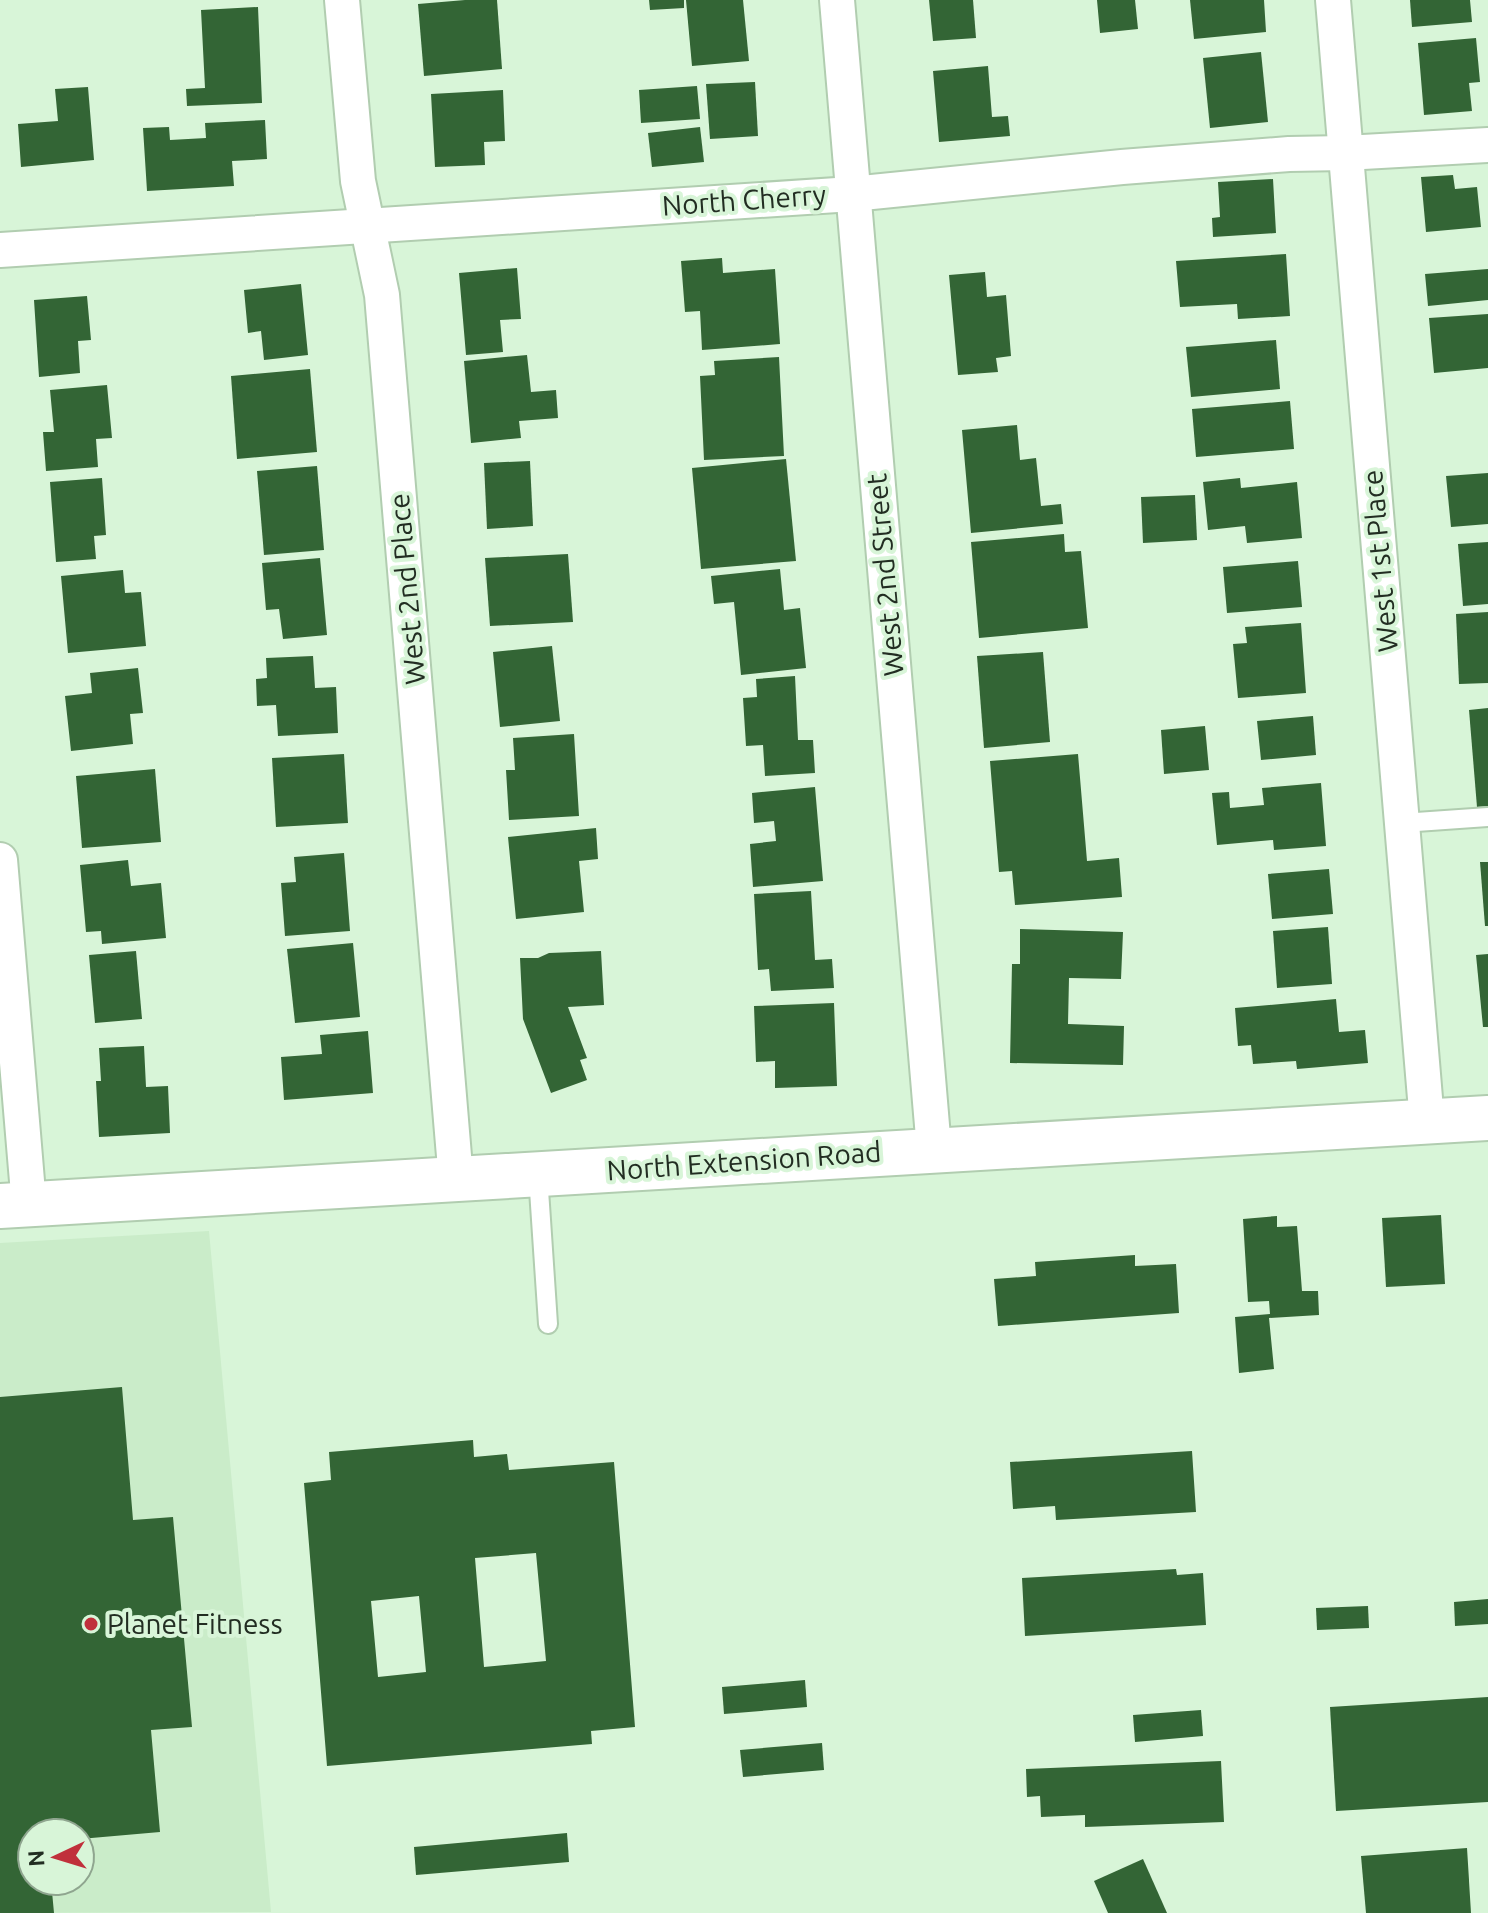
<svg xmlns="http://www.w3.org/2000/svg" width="1488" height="1913" viewBox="0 0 1488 1913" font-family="Ubuntu,sans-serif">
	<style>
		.built { fill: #caecc9; fill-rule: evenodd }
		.building { fill: #336535; fill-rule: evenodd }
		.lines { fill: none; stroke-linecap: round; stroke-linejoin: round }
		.lane-casing { stroke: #b1cdb0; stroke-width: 22 }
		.street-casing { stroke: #b1cdb0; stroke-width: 38 }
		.secondary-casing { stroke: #b1cdb0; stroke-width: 48 }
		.lane { stroke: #fff; stroke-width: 18 }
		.street { stroke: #fff; stroke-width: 34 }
		.secondary { stroke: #fff; stroke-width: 44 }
		.poi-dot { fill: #c0303b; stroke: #d8f5d8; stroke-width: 3 }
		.labels { text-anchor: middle; stroke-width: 8; stroke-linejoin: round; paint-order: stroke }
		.street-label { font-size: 28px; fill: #222d22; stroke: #d8f5d8 }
		.poi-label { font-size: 28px; fill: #222d22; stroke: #d8f5d8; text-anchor: start }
	</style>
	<rect width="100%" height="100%" fill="#d8f5d8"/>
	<path class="built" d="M209,1231L271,1912L0,1913V1243ZM32,1833H80V1881H32Z"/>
	<g class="building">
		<path d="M465,0H497L502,69L424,76L418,4Z"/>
		<path d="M649,0H684V8L650,10Z"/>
		<path d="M686,0H743L749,61L692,66Z"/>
		<path d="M929,0H973L976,38L933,41Z"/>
		<path d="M1097,0H1135L1138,29L1100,33Z"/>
		<path d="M1190,0H1264L1266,32L1194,39Z"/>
		<path d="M1410,0H1470L1472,22L1412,27Z"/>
		<path d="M258,7L262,103L187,106L186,89L205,88L201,10Z"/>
		<path d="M1476,38L1480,82L1469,83L1472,111L1424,115L1418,43Z"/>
		<path d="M1261,52L1268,122L1210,128L1203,58Z"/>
		<path d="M988,66L992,117L1008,116L1010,136L939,142L933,71Z"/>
		<path d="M755,82L758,136L710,139L706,84Z"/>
		<path d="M697,86L700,119L641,123L639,90Z"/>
		<path d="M88,87L94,160L21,167L18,124L58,121L55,89Z"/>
		<path d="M503,90L505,141L484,142L485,165L435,167L431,94Z"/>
		<path d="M265,120L267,159L232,161L234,186L147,191L143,128L169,127L170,140L206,138L205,123Z"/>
		<path d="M700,127L704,162L652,167L648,133Z"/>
		<path d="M1453,175L1455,189L1477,187L1481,227L1426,232L1421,177Z"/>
		<path d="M1273,179L1276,233L1213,237L1212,218L1220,217L1218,182Z"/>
		<path d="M1286,254L1290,316L1238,319L1237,304L1180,307L1176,261Z"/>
		<path d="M722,258L723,273L775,269L780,344L702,350L700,311L685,312L681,261Z"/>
		<path d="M517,268L521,319L500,320L503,352L466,355L459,273Z"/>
		<path d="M1488,269V300L1428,306L1425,274Z"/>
		<path d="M985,272L987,297L1006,295L1011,356L996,358L998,372L958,375L949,275Z"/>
		<path d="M301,284L308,355L264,360L261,331L248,333L244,290Z"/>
		<path d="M87,296L91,340L78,341L80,373L39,377L34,300Z"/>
		<path d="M1488,314V368L1434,373L1429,318Z"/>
		<path d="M1276,340L1280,389L1191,397L1186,347Z"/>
		<path d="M527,355L531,392L556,390L558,418L519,421L521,438L471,443L464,361Z"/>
		<path d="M779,357L784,456L704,460L700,376L715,375L714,361Z"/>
		<path d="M310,369L317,452L237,459L231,376Z"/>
		<path d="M107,385L112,438L96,439L98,467L46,471L43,432H54L50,390Z"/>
		<path d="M1290,401L1294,449L1196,457L1192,409Z"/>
		<path d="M1017,425L1020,460L1036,458L1041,506L1061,504L1063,524L971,533L962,430Z"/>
		<path d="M786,459L796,561L701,569L692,468Z"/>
		<path d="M530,461L533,526L487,529L484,463Z"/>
		<path d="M317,466L324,550L264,555L257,471Z"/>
		<path d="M1488,473V524L1451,527L1446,476Z"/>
		<path d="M102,478L106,535L94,536L96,559L56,562L50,482Z"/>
		<path d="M1240,478L1241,488L1297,482L1302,538L1247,543L1245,526L1208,530L1203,482Z"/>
		<path d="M1195,495L1197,540L1143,543L1141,497Z"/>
		<path d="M1064,534L1065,552L1081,551L1088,628L979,638L971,542Z"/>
		<path d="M1488,542V604L1463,606L1458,544Z"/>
		<path d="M568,554L573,622L490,626L485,558Z"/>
		<path d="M320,558L327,635L283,639L279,609L266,610L262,563Z"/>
		<path d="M1298,561L1302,607L1227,613L1223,567Z"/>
		<path d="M780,569L784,610L800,608L806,668L741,675L734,602L714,604L711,576Z"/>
		<path d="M123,570L125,593L141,592L146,646L68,653L61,576Z"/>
		<path d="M1488,612V683L1459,684L1456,614Z"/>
		<path d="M1301,623L1306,693L1238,698L1233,644L1247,643L1245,627Z"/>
		<path d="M552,646L560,721L500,727L493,652Z"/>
		<path d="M1043,652L1050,742L984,748L977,656Z"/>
		<path d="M313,656L315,688L336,687L338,733L278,736L276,705L257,706L256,679L267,678L266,658Z"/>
		<path d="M138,668L143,713L130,714L133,744L71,751L65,696L92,693L90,673Z"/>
		<path d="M795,676L798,740H813L815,773L765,776L763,745L746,746L743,698L757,697L756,679Z"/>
		<path d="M1488,708V806L1477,807L1469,710Z"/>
		<path d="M1313,716L1316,755L1261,760L1257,721Z"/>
		<path d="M1205,726L1209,770L1164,774L1161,730Z"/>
		<path d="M574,734L579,816L509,820L506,770H515L513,738Z"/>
		<path d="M344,754L348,823L276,827L272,758Z"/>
		<path d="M1078,754L1087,861L1119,858L1122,897L1015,905L1012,871L999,872L990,761Z"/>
		<path d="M155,769L161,842L82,848L76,776Z"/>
		<path d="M1321,783L1326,846L1274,850L1273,840L1217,845L1212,793L1229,792L1230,808L1264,805L1262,788Z"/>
		<path d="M815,787L823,881L753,887L750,844L776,841L774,821L754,823L752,793Z"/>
		<path d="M596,828L598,859L579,861L584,912L516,919L508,837Z"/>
		<path d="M344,853L350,931L285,936L281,883L296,882L294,857Z"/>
		<path d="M128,860L131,886L161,883L166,938L102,944L101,931L86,932L80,865Z"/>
		<path d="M1480,862H1488V926H1485Z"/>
		<path d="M1329,869L1333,914L1272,919L1268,874Z"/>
		<path d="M811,891L815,960L832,959L834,988L771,991L769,969L758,970L754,894Z"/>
		<path d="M1328,927L1332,984L1277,988L1273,931Z"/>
		<path d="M1020,929L1123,932L1121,979L1069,978L1068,1024L1124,1026L1123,1065L1010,1063L1012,964H1020Z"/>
		<path d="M353,943L360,1017L295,1023L287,949Z"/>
		<path d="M136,951L142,1019L95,1023L89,955Z"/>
		<path d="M601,951L604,1005L568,1007L587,1058L580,1060L587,1080L551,1093L523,1019L520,958H538L549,953Z"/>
		<path d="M1488,954V1027H1483L1476,955Z"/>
		<path d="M1336,999L1339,1032L1365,1030L1368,1063L1297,1069L1296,1061L1253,1064L1251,1045L1238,1046L1235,1008Z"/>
		<path d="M834,1003L837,1086L775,1088V1061L756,1062L754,1006Z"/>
		<path d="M368,1031L373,1093L284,1100L281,1057L322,1054L320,1035Z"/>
		<path d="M144,1046L146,1087L168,1086L170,1133L99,1137L96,1081H101L99,1048Z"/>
		<path d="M1441,1215L1445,1284L1386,1287L1382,1218Z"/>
		<path d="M1277,1216V1227L1297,1226L1302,1291H1318L1319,1315L1269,1318L1274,1369L1239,1373L1235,1317L1270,1314L1269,1301L1248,1302L1243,1219Z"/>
		<path d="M1135,1255V1266L1176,1264L1179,1313L998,1326L994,1279L1036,1276L1035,1262Z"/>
		<path d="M122,1387L133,1520L173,1517L192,1727L151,1730L160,1832L80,1839V1833H32V1881H51L54,1913H0V1397Z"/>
		<path d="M473,1440L474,1457L507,1454L509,1470L614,1462L635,1727L591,1731L592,1744L327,1766L304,1483L331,1480L329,1452ZM536,1553L546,1661L484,1667L475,1558ZM419,1596L426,1672L378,1677L371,1601Z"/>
		<path d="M1192,1451L1196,1512L1056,1520L1055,1506L1013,1509L1010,1462Z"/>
		<path d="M1176,1569L1177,1575L1203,1573L1206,1625L1025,1636L1022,1578Z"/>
		<path d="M1488,1599V1624L1455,1626L1454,1602Z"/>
		<path d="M1368,1606L1369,1628L1317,1630L1316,1608Z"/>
		<path d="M805,1680L807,1707L724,1714L722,1687Z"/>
		<path d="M1488,1697V1802L1336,1811L1330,1707Z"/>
		<path d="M1201,1710L1203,1736L1135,1742L1133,1715Z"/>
		<path d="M822,1743L824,1770L743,1777L740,1750Z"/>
		<path d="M1221,1761L1224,1822L1085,1827V1815L1041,1817L1040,1796L1027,1797L1026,1769Z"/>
		<path d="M567,1833L569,1862L416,1875L414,1847Z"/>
		<path d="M1467,1848L1471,1913H1366L1361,1856Z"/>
		<path d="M1143,1859L1167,1913H1108L1094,1881Z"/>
	</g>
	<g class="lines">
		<g class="lane-casing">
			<g id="lane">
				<path d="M1402,823L1488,817"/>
				<path d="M538,1175L548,1324"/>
			</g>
		</g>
		<g class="street-casing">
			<g id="street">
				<path d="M342,0L358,181L382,295L456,1180"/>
				<path d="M837,0L934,1149"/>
				<path d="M1333,0L1427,1122"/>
				<path d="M0,250L852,194L1122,167L1289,154L1345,153L1488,145"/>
				<path d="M0,860L29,1205"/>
			</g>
		</g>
		<g class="secondary-casing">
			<path id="secondary" d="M0,1206L1488,1118"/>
		</g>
		<use href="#lane" class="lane"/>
		<use href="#street" class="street"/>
		<use href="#secondary" class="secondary"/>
	</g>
	<circle class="poi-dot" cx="91" cy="1624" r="8"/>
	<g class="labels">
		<g class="street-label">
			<text transform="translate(744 200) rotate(-4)" y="10">North Cherry</text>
			<text transform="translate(1380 561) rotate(-95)" y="10">West 1st Place</text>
			<text transform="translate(885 575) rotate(-95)" y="10">West 2nd Street</text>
			<text transform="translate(407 589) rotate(-95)" y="10">West 2nd Place</text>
			<text transform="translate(744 1161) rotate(-4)" y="10">North Extension Road</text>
		</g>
		<g class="poi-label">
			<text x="107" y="1634">Planet Fitness</text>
		</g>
	</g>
	<g transform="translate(56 1857) rotate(266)"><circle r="38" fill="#d8f5d8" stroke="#8fa58f" stroke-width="2"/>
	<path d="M0-6L14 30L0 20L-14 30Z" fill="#c0303b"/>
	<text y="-12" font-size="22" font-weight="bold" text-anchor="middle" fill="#222d22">N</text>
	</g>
</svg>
